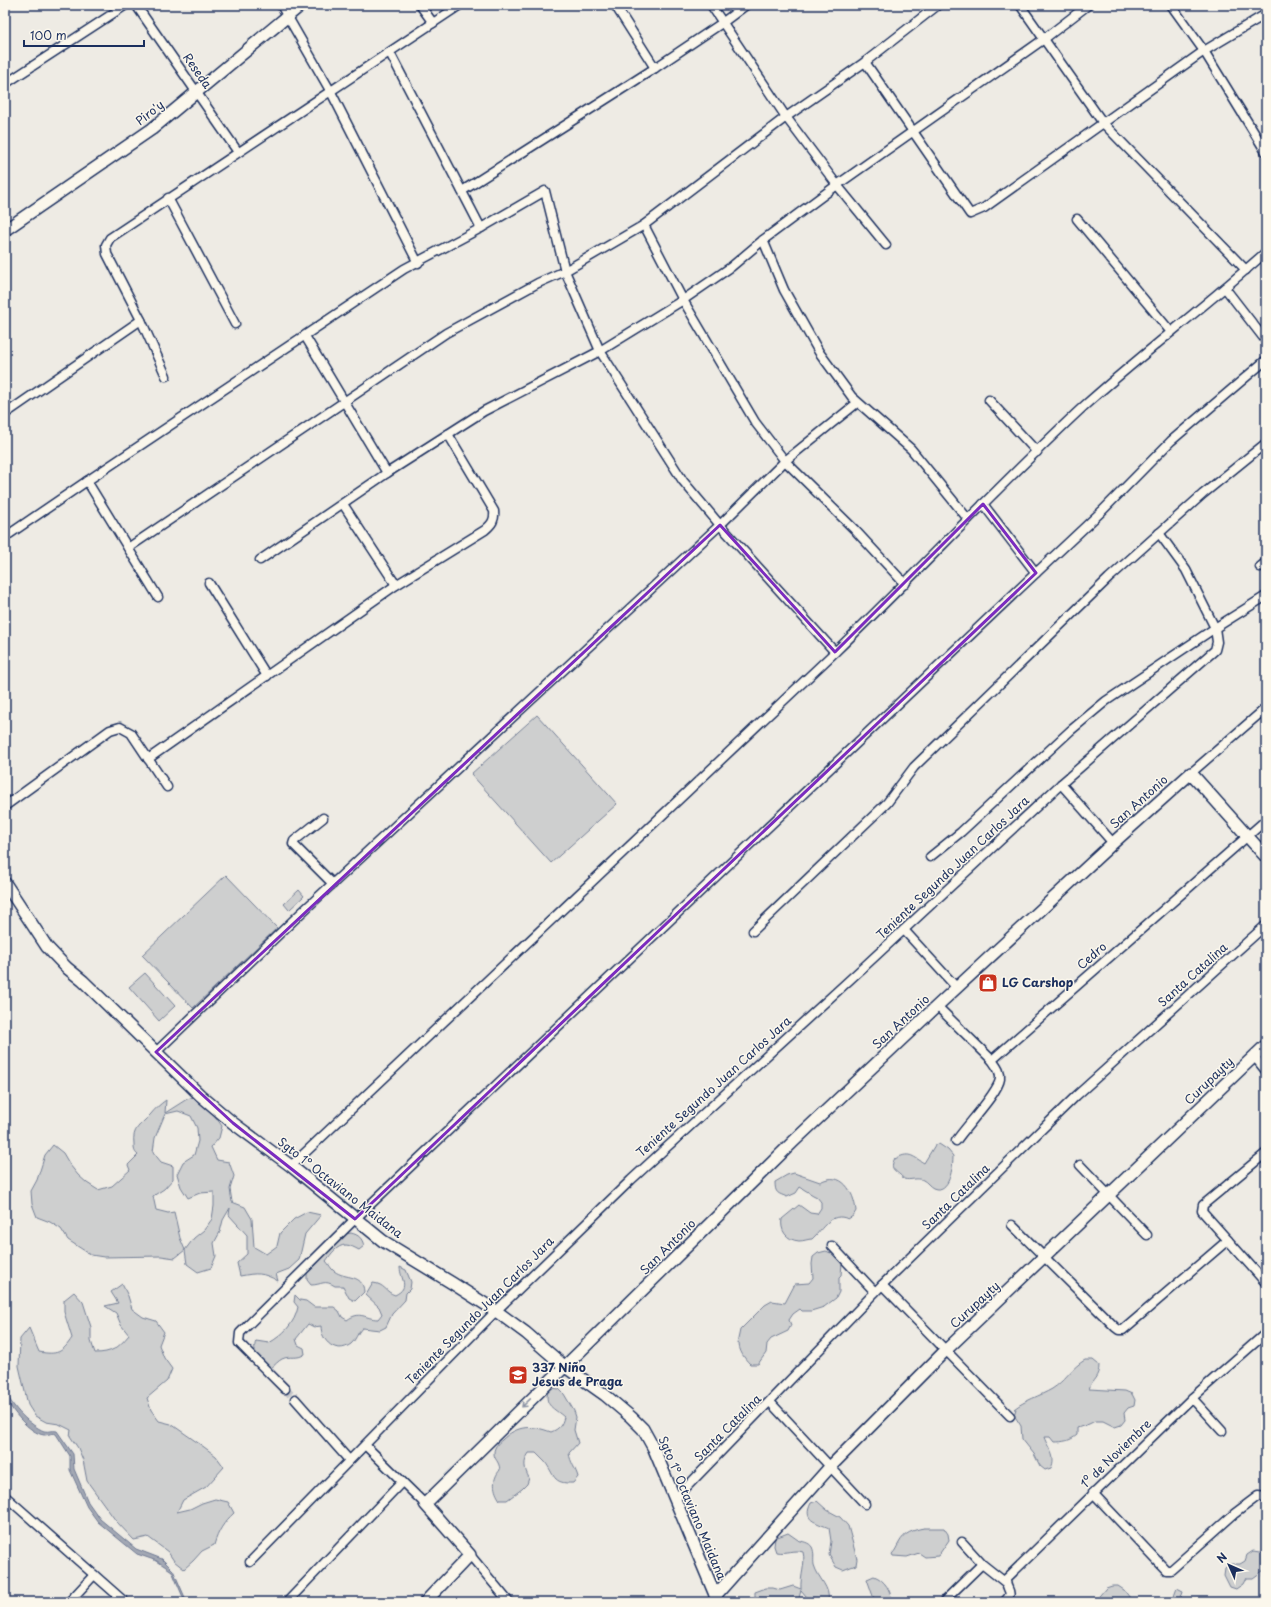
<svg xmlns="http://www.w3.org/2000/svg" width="1271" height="1607" viewBox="0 0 1271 1607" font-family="'Playpen Sans',sans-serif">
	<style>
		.green { fill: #cecfcf; stroke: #747f96; fill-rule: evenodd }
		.water { fill: #a3a8b4; stroke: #6d7892 }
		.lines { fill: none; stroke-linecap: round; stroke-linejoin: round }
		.street-tunnel { stroke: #c4c5c9; stroke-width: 8; stroke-dasharray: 8 4; stroke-linecap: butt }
		.street-casing { stroke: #1b2f5e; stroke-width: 11 }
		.secondary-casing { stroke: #1b2f5e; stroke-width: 14 }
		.street { stroke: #fbf7ec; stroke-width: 8 }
		.secondary { stroke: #fbf7ec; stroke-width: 11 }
		.oneway { stroke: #8b93a5 }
		.marked { fill: none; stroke: #7b2cbf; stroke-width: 3; stroke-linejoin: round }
		.labels { text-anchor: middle; stroke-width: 3; stroke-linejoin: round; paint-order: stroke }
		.street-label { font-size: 12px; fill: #1b2f5e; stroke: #fbf7ec }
		.poi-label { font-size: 12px; font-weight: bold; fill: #1b2f5e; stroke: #fbf7ec; text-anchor: start }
	</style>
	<rect width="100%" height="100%" fill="#eeebe4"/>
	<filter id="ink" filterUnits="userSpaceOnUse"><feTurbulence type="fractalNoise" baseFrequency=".025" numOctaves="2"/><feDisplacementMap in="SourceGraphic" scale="8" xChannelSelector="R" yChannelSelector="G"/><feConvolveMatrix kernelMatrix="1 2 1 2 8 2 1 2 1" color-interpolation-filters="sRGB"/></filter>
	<g filter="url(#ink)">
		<g class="green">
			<path d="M537,715L617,804L551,863L471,774Z"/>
			<path d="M226,875L277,928L193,1008L142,955Z"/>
			<path d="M299,890L304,896L289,910L284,904Z"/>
			<path d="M145,973L175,1006L159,1021L129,987Z"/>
			<path d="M200,1095L222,1126L219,1138L211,1147L217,1160L229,1162L234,1176L230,1189L232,1202L245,1207L252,1219L254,1247L266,1254L277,1246L280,1233L294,1219L307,1212L321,1215L305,1234L299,1260L289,1269L276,1274L278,1281C262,1272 257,1273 240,1276L237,1263L247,1254V1235L229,1215L230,1208L223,1220L220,1232L214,1243L216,1256L211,1268L198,1272L187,1264L185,1250L175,1258L161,1256L104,1257L91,1255L68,1240L61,1229L50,1222L37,1217L32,1204L31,1191L37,1180L45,1155L53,1145L63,1153L70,1165L78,1175L87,1183L98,1190L112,1186L130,1170L128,1165L138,1155C134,1152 134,1149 134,1144C132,1128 140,1126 150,1115C155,1109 159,1105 166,1100L165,1113L187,1099ZM178,1111L191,1116L197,1128L198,1141L194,1155L183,1162L177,1174L181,1187L188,1198L200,1193L214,1192V1206L212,1219L204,1230L194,1238L185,1250L180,1238L174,1212L168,1213L156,1210L153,1196L164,1189L173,1179V1166L161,1162L153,1152L155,1138L165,1114Z"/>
			<path d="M939,1144L948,1150L953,1156C953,1166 950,1195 933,1188C929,1186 927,1182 923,1180C917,1177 910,1181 904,1179C897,1170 888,1171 895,1158V1159C909,1151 912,1156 924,1163L935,1145Z"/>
			<path d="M794,1173L820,1182C842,1170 854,1192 856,1211L853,1216L848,1219C831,1211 823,1229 812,1239C808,1239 804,1241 799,1241C786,1240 780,1230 782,1219L799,1205L810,1213L817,1214L821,1208V1202L817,1197L813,1195L800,1187L796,1193L787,1197C778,1193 775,1194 775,1182L787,1175Z"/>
			<path d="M351,1233C359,1235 362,1238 364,1246L359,1250C355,1248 350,1245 346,1245C337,1245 331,1254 326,1261C329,1264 331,1269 334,1271C346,1280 363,1273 364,1292L355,1301L349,1298L343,1286H335C324,1279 322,1285 311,1285L307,1280V1273L317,1264L324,1251L345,1234Z"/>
			<path d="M826,1251L838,1256L842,1262L841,1276L839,1278V1292L836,1298L824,1307L811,1311H802L800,1309L793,1314L789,1320L791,1325L788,1331L771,1339L767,1344L766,1353L758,1364H750C744,1358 739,1351 739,1343L737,1344L740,1330L765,1305L772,1301L785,1303L795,1284L809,1283L813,1278L812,1264L813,1257L818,1253Z"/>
			<path d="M400,1267L406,1270L411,1282L410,1289L406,1293L405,1300L392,1314L386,1327L380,1330L362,1328C357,1333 356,1340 351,1344C336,1355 321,1341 321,1326L314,1327L308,1324L296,1339L298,1345L304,1348L305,1354C297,1360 290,1355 282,1359C278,1361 275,1365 271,1368C261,1361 251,1354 256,1341L269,1343C283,1335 295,1323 298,1307L294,1302L295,1295L300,1300L306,1301L314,1307H334L339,1311L342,1317L347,1320C361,1310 365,1319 378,1319L382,1314L379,1307L366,1295L373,1283C385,1284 385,1292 395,1295C411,1287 400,1279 400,1267Z"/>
			<path d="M122,1284L128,1296L132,1309L143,1317L156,1321L164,1332L159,1345L164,1358L172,1369L167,1381L147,1398L151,1410L159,1421L171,1424L204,1447L216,1456L224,1467L206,1487L183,1500L177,1512L190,1509L202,1503L215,1499L228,1502L234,1513C224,1522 218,1531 214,1545L202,1551L193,1561L184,1569L174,1561L168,1552L148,1537L134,1540L116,1521L87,1481L83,1460L78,1448L70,1436L71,1430L59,1424L46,1422L35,1416L28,1405L19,1366L20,1339L29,1328L39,1352C57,1355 62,1353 72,1338L64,1312V1300L74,1292L83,1302L91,1327V1341L95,1353C112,1353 118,1348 129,1335L121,1325L116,1313L105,1306L118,1303L111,1292Z"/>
			<path d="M1085,1360H1093L1099,1365C1099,1378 1092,1379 1089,1389L1125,1391L1132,1394L1135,1400L1134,1406L1128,1408L1124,1413L1125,1420L1121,1425L1115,1427L1103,1421H1095L1089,1424L1077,1428V1435C1070,1441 1063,1442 1054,1442L1050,1437H1044C1048,1449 1057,1456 1051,1468L1045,1470L1040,1466L1034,1454L1022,1439L1021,1426L1014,1415L1016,1409H1014C1025,1400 1040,1396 1052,1389C1065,1381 1072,1367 1085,1360Z"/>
			<path d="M552,1388L559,1389L564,1394L574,1411L576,1417L574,1430L578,1443L569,1453C570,1462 576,1469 578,1477L573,1483C552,1484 555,1475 545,1462C542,1459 539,1456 536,1453H529C523,1462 524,1468 529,1478L527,1484L522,1489L507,1500H500C493,1490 492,1479 500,1470C499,1460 494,1460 494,1453C494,1447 498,1443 502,1440C517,1425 532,1425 551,1432C559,1429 562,1425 564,1417C554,1408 544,1406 548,1391Z"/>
			<path d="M817,1501L827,1510L840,1517L848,1526L857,1559L856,1565L843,1570L836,1567L829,1555L831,1541L829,1528C816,1522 802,1521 811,1503Z"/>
			<path d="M924,1528H944L948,1534L949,1540L938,1556L925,1557L919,1553L907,1557L893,1556L892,1554C896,1550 896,1548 899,1543C904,1533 913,1530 924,1528Z"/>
			<path d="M788,1533C791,1535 795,1538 798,1540C803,1542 809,1542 812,1547C815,1553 813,1559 814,1565C818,1579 831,1587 828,1602H811L801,1590L798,1602H755V1592L766,1588H773L780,1590L793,1586L801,1589C800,1576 806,1564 803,1552C794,1549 785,1554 776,1552L774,1546L775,1538Z"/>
			<path d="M1253,1551L1266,1553V1580L1264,1576V1570L1253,1578H1246L1243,1584L1236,1589L1230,1587L1224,1575L1225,1568L1230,1564H1240L1245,1561L1247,1555Z"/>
			<path d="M874,1576C885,1580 891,1591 892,1602H875L867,1579Z"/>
			<path d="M1112,1586H1118L1124,1590L1133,1602H1094L1106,1588Z"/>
			<path d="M1177,1588L1183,1591L1181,1597L1183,1602H1172Z"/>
		</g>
		<path class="water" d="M5,1368C6,1376 5,1385 7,1393C11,1407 31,1426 44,1431C49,1432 52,1430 57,1431L73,1454L74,1469L88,1502L100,1519L136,1549L162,1559L173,1570L187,1602H185L172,1571L157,1561L137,1554L98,1522L87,1507L70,1470V1456L56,1434C52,1432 49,1435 44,1435C29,1433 11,1410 5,1397Z"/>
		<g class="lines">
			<path class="street-tunnel" d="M285,1389L295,1399"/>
			<g class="street-casing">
				<g id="street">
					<path d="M136,5L238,152"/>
					<path d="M281,5L331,92L418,263"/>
					<path d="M420,5L433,23"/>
					<path d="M615,5L655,68"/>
					<path d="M711,5L786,117L837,185L886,245"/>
					<path d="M1020,5L1103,123L1246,270"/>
					<path d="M1171,5L1204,51L1266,152"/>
					<path d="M390,53L481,228"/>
					<path d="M865,62L970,214L984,208L1204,51L1266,14"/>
					<path d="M5,84L126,5"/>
					<path d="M462,191L655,68L722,23L746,5"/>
					<path d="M168,198L235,324"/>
					<path d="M1077,219L1171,332"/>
					<path d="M644,225L683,300L755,422L785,461L854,529L905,584"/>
					<path d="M763,240L784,290L819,352L852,397L911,449L968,519"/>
					<path d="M1225,288L1266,341"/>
					<path d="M141,320L166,376"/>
					<path d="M305,336L387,473"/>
					<path d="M989,400L1037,452"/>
					<path d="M5,414L141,320L107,254L106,245L110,238L460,5"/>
					<path d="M87,481L158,597"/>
					<path d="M343,504L396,585"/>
					<path d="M983,504L1036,573"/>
					<path d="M5,537L87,481L404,269L481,228L545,191L565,271L600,351L683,481L720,525L835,652"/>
					<path d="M128,548L446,333L538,283L565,271L644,225L786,117L865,62L938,5"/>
					<path d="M260,560L387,473L484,411L600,351L683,300L731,267L763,240L837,185L1044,39L1088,5"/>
					<path d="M1260,567L1266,562"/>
					<path d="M209,583L267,676"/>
					<path d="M148,759L396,585L485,530C492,524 495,520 494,511L448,434"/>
					<path d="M1191,773L1266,708"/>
					<path d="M1061,784L1113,843"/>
					<path d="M5,806L110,730L120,727L131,733L167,787"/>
					<path d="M323,818L294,841L293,844L333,884"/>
					<path d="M930,857L961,832L1070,731L1106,701L1215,628L1266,596"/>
					<path d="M904,930L957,988"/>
					<path d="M753,931L887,803L914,767L1109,578L1203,494L1266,443"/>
					<path d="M937,1006L992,1060L1266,820"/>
					<path d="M156,1052L300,914L720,525L785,461L857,403"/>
					<path d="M1254,1056L1266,1071"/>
					<path d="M956,1141C966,1126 998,1093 1000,1079C1001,1071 996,1066 992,1060"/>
					<path d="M1266,1153L1203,1205L1202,1211L1266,1283"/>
					<path d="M1080,1165L1147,1235"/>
					<path d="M291,1166L835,652C919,571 999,485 1084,406C1143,353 1207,305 1266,252"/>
					<path d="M1012,1225L1115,1327L1119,1330H1123L1228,1240"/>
					<path d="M832,1246L875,1292"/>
					<path d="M882,1285L1010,1416"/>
					<path d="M285,1389L239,1343L240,1333L355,1219L1036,573L1102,511L1171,441L1266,360"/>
					<path d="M1192,1398L1222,1431"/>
					<path d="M295,1399L349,1460"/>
					<path d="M770,1402L865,1504"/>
					<path d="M365,1445L425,1504"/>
					<path d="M1093,1493L1166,1570H1171L1234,1514L1258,1496L1266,1497"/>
					<path d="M5,1496L125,1602"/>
					<path d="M675,1499L882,1285L1076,1096L1266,925"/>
					<path d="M962,1542L982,1564L1006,1583"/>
					<path d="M470,1555L509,1602"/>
					<path d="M250,1562L496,1311L631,1180L868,963L1061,784L1215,650L1217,642L1215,628L1186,570L1159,533"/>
					<path d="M69,1602L94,1575"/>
					<path d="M287,1602L402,1482"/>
					<path d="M943,1602L982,1564"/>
					<path d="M1004,1602C1016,1591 1005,1591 1006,1579L1192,1398L1266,1333"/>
				</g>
			</g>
			<g class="secondary-casing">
				<g id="secondary">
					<path d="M5,230L152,129L301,5"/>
					<path d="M5,883L47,947L67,968L83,981L200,1095L233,1123L291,1166L383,1241L452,1283L496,1311L526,1333L564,1366L605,1395L631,1417L643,1429L654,1449L718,1602"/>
					<path d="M715,1596L830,1467L945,1351L1266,1045"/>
					<path d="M425,1602L470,1555L425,1504L794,1141L937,1006L1113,843L1191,773L1266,857"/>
				</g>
			</g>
			<use href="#street" class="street"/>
			<use href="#secondary" class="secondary"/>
		</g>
		<defs><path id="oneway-shaft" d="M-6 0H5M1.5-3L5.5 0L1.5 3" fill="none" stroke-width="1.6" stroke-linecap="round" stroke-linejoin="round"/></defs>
		<use class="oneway" href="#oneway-shaft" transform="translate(526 1403) rotate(136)"/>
	</g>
	<path class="marked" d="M983,504L1036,573L355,1219L233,1123L156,1052L720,525L835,652Z"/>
	<defs>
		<g id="shop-square" transform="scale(1)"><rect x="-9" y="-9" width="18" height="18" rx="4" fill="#c8321e" stroke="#fbf7ec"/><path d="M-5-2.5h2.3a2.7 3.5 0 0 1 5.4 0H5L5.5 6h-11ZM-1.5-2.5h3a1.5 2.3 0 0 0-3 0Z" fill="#fff"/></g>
		<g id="school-square" transform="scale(1)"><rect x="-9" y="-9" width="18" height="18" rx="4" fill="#c8321e" stroke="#fbf7ec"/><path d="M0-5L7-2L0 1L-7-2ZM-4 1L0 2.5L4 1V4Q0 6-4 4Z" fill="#fff"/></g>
	</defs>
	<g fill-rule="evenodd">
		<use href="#shop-square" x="988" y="983"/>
		<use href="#school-square" x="518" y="1375"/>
	</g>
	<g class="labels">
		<g class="street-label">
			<text transform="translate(197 71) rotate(55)" y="4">Reseda</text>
			<text transform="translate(150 113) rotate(-38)" y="4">Piro'y</text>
			<text transform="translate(1139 802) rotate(-42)" y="4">San Antonio</text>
			<text transform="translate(953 868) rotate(-43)" y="4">Teniente Segundo Juan Carlos Jara</text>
			<text transform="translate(1092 956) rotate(-41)" y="4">Cedro</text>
			<text transform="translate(1193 975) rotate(-42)" y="4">Santa Catalina</text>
			<text transform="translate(901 1022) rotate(-43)" y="4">San Antonio</text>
			<text transform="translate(1209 1081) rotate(-44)" y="4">Curupayty</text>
			<text transform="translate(714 1087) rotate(-42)" y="4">Teniente Segundo Juan Carlos Jara</text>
			<text transform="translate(340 1188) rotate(38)" y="4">Sgto 1° Octaviano Maidana</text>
			<text transform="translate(956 1197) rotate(-44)" y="4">Santa Catalina</text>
			<text transform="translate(668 1247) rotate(-45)" y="4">San Antonio</text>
			<text transform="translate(975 1305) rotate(-43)" y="4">Curupayty</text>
			<text transform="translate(480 1311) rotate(-45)" y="4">Teniente Segundo Juan Carlos Jara</text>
			<text transform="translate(728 1428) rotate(-45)" y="4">Santa Catalina</text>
			<text transform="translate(1116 1454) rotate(-44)" y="4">1º de Noviembre</text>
			<text transform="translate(692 1508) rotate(67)" y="4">Sgto 1° Octaviano Maidana</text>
		</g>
		<g class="poi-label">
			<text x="1002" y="987">LG Carshop</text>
			<text x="532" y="1372">337 Niño<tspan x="532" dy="14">Jesus de Praga</tspan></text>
		</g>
	</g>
	<rect width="1271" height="1607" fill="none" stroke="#fbf7ec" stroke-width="20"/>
	<rect x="10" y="10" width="1251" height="1587" fill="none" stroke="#1b2f5e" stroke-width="1.5" filter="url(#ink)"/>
	<g transform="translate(1229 1565) rotate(315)" stroke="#fbf7ec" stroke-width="3" paint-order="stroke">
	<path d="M0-3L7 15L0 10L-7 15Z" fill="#1b2f5e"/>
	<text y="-6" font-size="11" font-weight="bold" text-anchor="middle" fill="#1b2f5e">N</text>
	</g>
	<path d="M24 40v6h120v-6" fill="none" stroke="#1b2f5e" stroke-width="2"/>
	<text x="30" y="40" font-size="12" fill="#1b2f5e" stroke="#fbf7ec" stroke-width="3" paint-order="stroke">100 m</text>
</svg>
